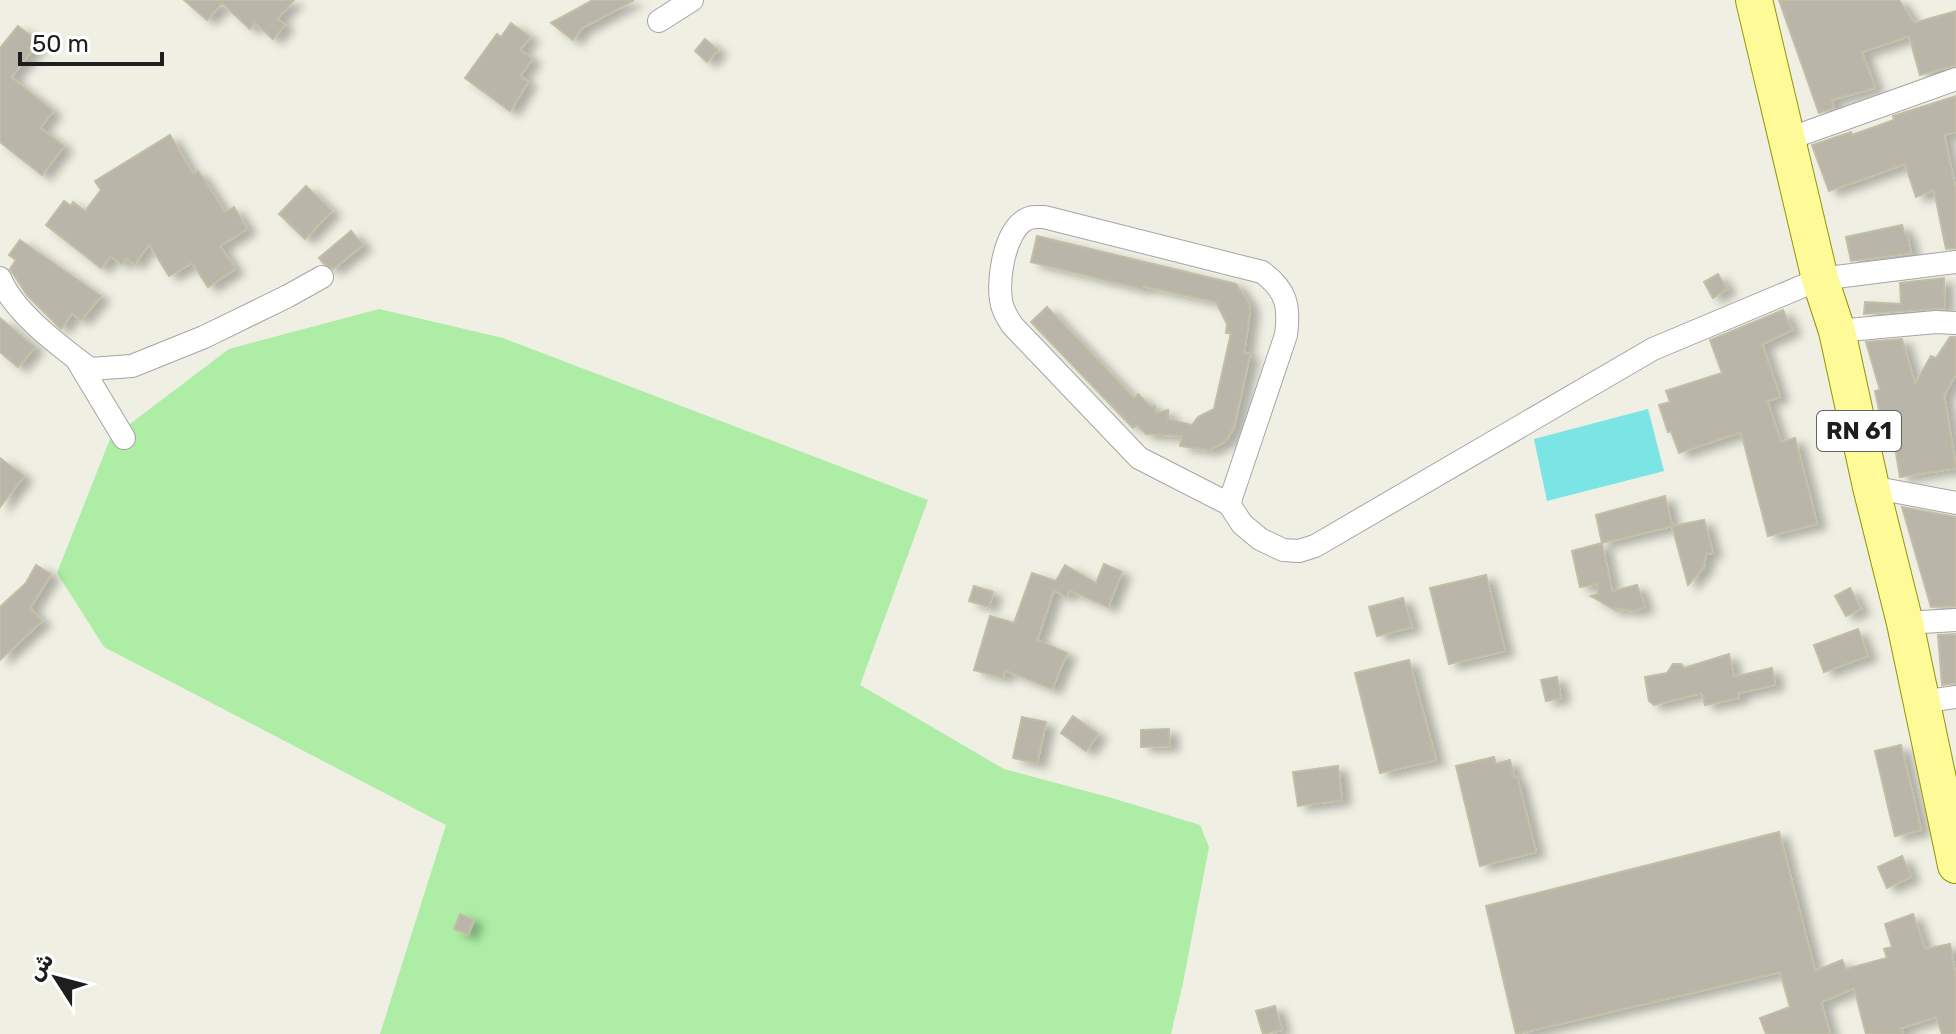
<svg xmlns="http://www.w3.org/2000/svg" width="1956" height="1034" viewBox="0 0 1956 1034" font-family="Rubik,Cairo,sans-serif">
	<style>
		.grass { fill: #adeda5 }
		.pitch { fill: #7be4e4 }
		.building { fill: #b9b6a9; stroke: #c2bda4; stroke-width: 2; filter: url(#shadow) }
		.lines { fill: none; stroke-linecap: round; stroke-linejoin: round }
		.street-casing { stroke: #a5a5a5; stroke-width: 24 }
		.primary-casing { stroke: #8f9700; stroke-width: 38 }
		.street { stroke: #fff; stroke-width: 22 }
		.primary { stroke: #fffa98; stroke-width: 36 }
		.labels { text-anchor: middle; stroke-width: 7; stroke-linejoin: round; paint-order: stroke }
		.shield { fill: #fff; stroke: #626262; stroke-width: 2 }
		.shield-label { font-size: 24px; font-weight: bold; fill: #1e1e1e }
	</style>
	<defs>
		<filter id="shadow"><feDropShadow dx="9" dy="5" stdDeviation="4" flood-color="#0004"/></filter>
	</defs>
	<rect width="100%" height="100%" fill="#efefe3"/>
	<path class="grass" d="M379,309L503,338L928,500L860,685L1004,769L1112,798L1200,825L1209,847L1183,983L1171,1034H380L446,825L104,647L57,573L110,439L229,349Z"/>
	<path class="pitch" d="M1648,409L1664,471L1547,501L1534,439Z"/>
	<g class="building">
		<path d="M184,0H294L277,19L285,25L273,39L255,23L250,29L222,3L207,20Z"/>
		<path d="M593,0H634L582,28L573,40L551,23Z"/>
		<path d="M1779,0H1899L1914,23L1956,11V65L1920,75L1909,36L1862,52L1875,88L1831,100L1834,108L1819,113Z"/>
		<path d="M511,23L530,37L520,50L532,59L520,76L528,82L510,111L465,78L497,34L501,37Z"/>
		<path d="M18,26L39,42L11,77L53,111L40,128L64,146L42,175L0,142V48Z"/>
		<path d="M705,39L718,50L707,62L695,51Z"/>
		<path d="M1956,96V132L1944,135L1956,191V248L1946,249L1934,190L1916,197L1905,164L1829,191L1812,145L1851,132L1852,135L1894,120L1893,116Z"/>
		<path d="M170,135L193,174L198,171L225,212L234,207L247,229L220,246L235,269L208,287L192,263L169,276L149,244L135,264L126,258L122,264L111,256L101,268L46,225L64,201L71,206L73,202L85,211L101,190L95,181Z"/>
		<path d="M306,186L332,211L305,239L279,214Z"/>
		<path d="M1902,225L1905,235H1907L1911,253L1851,261L1846,237Z"/>
		<path d="M351,231L363,245L333,269L323,263L319,258Z"/>
		<path d="M1037,236L1236,284L1248,302L1250,311L1244,353L1250,354L1234,427L1226,441L1209,450L1180,446L1182,436L1146,434L1137,425L1133,428L1031,322L1047,307L1134,398L1138,394L1151,407L1155,406L1156,413L1168,410V419L1192,425L1198,417L1214,409L1231,333H1226L1227,324L1216,302L1143,286V289L1031,262Z"/>
		<path d="M20,240L101,296L81,320L72,313L61,329L27,295L10,269L16,260L9,255Z"/>
		<path d="M1718,274L1727,289L1713,298L1704,282Z"/>
		<path d="M1944,278L1945,308L1864,314L1865,302L1901,304L1900,283Z"/>
		<path d="M1783,310L1792,330L1762,344L1780,397L1767,401L1781,442L1795,438L1817,524L1768,536L1741,432L1679,453L1671,431L1668,432L1659,405L1670,402L1666,391L1722,373L1710,340Z"/>
		<path d="M0,318L35,347L18,367L0,352Z"/>
		<path d="M1950,337H1956V374L1944,395L1956,468L1900,477L1890,417L1881,419L1875,391L1880,390L1866,342L1902,339L1915,384L1931,356L1936,358Z"/>
		<path d="M0,458L24,476L0,507Z"/>
		<path d="M1665,496L1672,526L1602,543L1596,515Z"/>
		<path d="M1902,507L1956,517V606L1931,607Z"/>
		<path d="M1704,520L1713,553L1706,554L1704,567L1688,585L1672,526Z"/>
		<path d="M1602,543L1612,591L1637,585L1645,607L1634,611L1616,608L1617,611L1591,596L1598,594V584L1580,587L1572,551Z"/>
		<path d="M1104,564L1122,572L1108,607L1069,590L1066,597L1054,590L1037,640L1067,653L1052,689L1005,670L1003,678L974,670L990,616L1014,623L1032,573L1056,581L1065,565L1096,583Z"/>
		<path d="M36,565L51,574L30,608L42,621L0,660V607L26,583Z"/>
		<path d="M1486,575L1505,651L1449,664L1430,588Z"/>
		<path d="M974,586L993,592L989,607L969,601Z"/>
		<path d="M1850,588L1861,609L1846,616L1835,596Z"/>
		<path d="M1403,598L1412,627L1377,636L1369,607Z"/>
		<path d="M1858,629L1868,656L1824,672L1814,645Z"/>
		<path d="M1956,634V683L1942,685L1938,635Z"/>
		<path d="M1729,654L1734,677L1772,668L1775,685L1738,693L1739,698L1705,705L1702,693L1654,705L1649,701L1645,677L1667,673L1673,664H1681L1684,668Z"/>
		<path d="M1409,660L1436,760L1380,773L1355,673Z"/>
		<path d="M1557,677L1561,698L1546,701L1541,680Z"/>
		<path d="M1073,716L1098,734L1086,751L1061,733Z"/>
		<path d="M1022,717L1046,722L1037,763L1013,758Z"/>
		<path d="M1169,729L1170,746L1141,747V730Z"/>
		<path d="M1901,745L1921,830L1895,836L1875,751Z"/>
		<path d="M1494,757L1496,764L1510,760L1514,778L1517,777L1536,852L1480,866L1456,766Z"/>
		<path d="M1338,766L1342,800L1298,806L1293,772Z"/>
		<path d="M1779,832L1815,971L1842,960L1846,969L1887,958L1884,949L1892,947L1885,924L1913,914L1925,949L1950,944L1956,978V1034H1942L1936,1017L1901,1028L1903,1034H1866L1854,988L1821,1002L1830,1034H1766L1760,1018L1790,1007L1780,972L1516,1034L1486,906Z"/>
		<path d="M1902,856L1911,877L1887,888L1878,867Z"/>
		<path d="M460,914L474,920L468,935L454,929Z"/>
		<path d="M1275,1006L1282,1030L1263,1034L1256,1011Z"/>
	</g>
	<g class="lines">
		<g class="street-casing">
			<g id="street">
				<path d="M659,21L692,0"/>
				<path d="M1788,139L1956,79"/>
				<path d="M0,278C14,313 60,346 90,369L132,366L204,337L288,296L322,277"/>
				<path d="M1837,331L1936,322L1956,323"/>
				<path d="M77,360L124,438"/>
				<path d="M1871,487L1956,503"/>
				<path d="M1229,504L1286,335C1290,305 1286,290 1262,272L1044,217C1037,217 1031,216 1025,220C1004,232 995,286 1003,308C1005,314 1009,320 1012,325L1139,458L1229,504L1242,524L1260,539L1283,550L1299,551L1315,546L1653,349L1820,279L1956,262"/>
				<path d="M1905,623L1956,620"/>
				<path d="M1921,702L1956,697"/>
			</g>
		</g>
		<g class="primary-casing">
			<path id="primary" d="M1754,0L1820,279L1837,331L1871,487L1905,623L1956,865"/>
		</g>
		<use href="#street" class="street"/>
		<use href="#primary" class="primary"/>
	</g>
	<g class="labels">
		<rect class="shield" x="1817" y="411" width="84" height="40" rx="6"/>
		<g class="shield-label">
			<text x="1859" y="439">RN 61</text>
		</g>
	</g>
	<g transform="translate(56 978) rotate(306)" stroke="#ffffff" stroke-width="6" paint-order="stroke">
	<path d="M0-6L14 30L0 20L-14 30Z" fill="#1e1e1e"/>
	<text y="-12" font-size="22" font-weight="bold" text-anchor="middle" fill="#1e1e1e">ش</text>
	</g>
	<path d="M20 52v12h142v-12" fill="none" stroke="#1e1e1e" stroke-width="4"/>
	<text x="32" y="52" font-size="24" fill="#1e1e1e" stroke="#ffffff" stroke-width="6" paint-order="stroke">50 m</text>
</svg>
